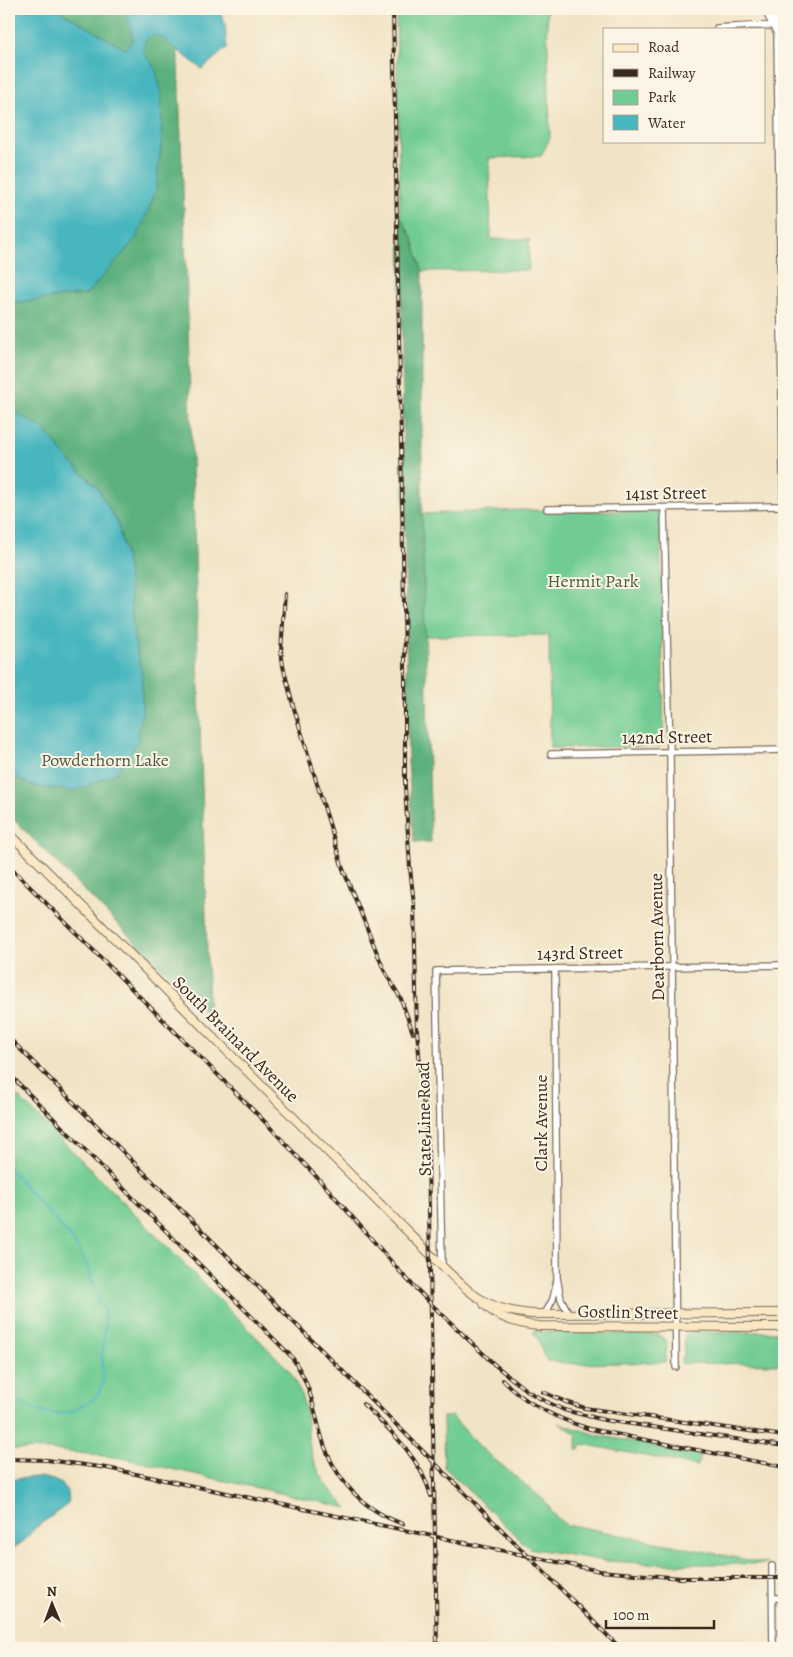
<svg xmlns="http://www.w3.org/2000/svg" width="793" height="1657" viewBox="0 0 793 1657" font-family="Alegreya,serif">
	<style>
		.green { fill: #71cc93; stroke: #567b58 }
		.forest { fill: #5cb07d; stroke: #4c6d4e }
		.water { fill: #47b6bf; stroke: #41706e }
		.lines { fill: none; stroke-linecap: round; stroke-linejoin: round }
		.stream { stroke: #47b6bf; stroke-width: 2 }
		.minor-casing { stroke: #7b6b58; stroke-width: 8 }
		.secondary-casing { stroke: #7b6b58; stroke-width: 10 }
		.minor { stroke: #fff; stroke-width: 5.5 }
		.secondary { stroke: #fae7c3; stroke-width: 8 }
		.rail-casing { stroke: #3b2a1e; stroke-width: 4 }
		.rail { stroke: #fcf5e5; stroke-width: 2; stroke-dasharray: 5.5; stroke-linecap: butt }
		.labels { text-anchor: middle; stroke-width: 4; stroke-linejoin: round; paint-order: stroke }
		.street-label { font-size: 18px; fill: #3b2a1e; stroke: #fcf5e5 }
		.park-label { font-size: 18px; fill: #4b5b41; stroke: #fcf5e5 }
	</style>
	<rect width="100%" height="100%" fill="#fcf5e5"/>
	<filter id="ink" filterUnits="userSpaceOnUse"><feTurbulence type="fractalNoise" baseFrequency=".02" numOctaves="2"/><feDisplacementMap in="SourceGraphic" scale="10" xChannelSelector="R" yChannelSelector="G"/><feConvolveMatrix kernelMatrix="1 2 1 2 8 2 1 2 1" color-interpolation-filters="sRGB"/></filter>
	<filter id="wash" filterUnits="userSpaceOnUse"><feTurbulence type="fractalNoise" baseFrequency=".0096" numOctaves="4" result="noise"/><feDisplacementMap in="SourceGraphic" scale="20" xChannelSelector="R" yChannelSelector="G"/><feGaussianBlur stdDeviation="1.12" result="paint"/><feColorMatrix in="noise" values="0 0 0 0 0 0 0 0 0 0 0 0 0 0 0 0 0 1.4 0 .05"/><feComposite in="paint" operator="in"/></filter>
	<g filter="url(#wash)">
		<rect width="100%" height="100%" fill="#f1e3c5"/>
		<g class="green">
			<path d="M396,9H547L550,138L541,156L489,158L491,239H529V270L422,271L413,239L400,216Z"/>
			<path d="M521,510L657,512L660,514L664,741L662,745L659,746L550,748L549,635L424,636L422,514Z"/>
			<path d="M9,1087L289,1370C294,1380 300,1390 303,1401C307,1413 307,1424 308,1436C312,1465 326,1489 348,1508L122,1458L53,1450L9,1449Z"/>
			<path d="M534,1331L659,1335L667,1341L665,1362L576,1364L547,1361C540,1352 541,1341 534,1334Z"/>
			<path d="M692,1332H784V1364L681,1363L682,1357L684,1356L685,1335Z"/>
			<path d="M452,1416L481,1448L545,1501L551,1510V1512L568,1527L570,1525L768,1564H666L606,1561L529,1548L444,1467L443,1417Z"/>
			<path d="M558,1423L601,1436L701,1454L698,1466L582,1444L580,1450H577V1435L567,1427Z"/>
		</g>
		<g class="forest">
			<path d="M9,9H176L187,293L209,1016L9,815Z"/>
			<path d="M400,216L413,239L422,271V514L431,842H414L408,762Z"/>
		</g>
		<g class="water">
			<path d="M9,9H57L125,49L133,40L128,19L122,9H219L225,23L227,48L202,69L162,38L153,35L145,41L143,52L155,67L161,90L162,138L156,191L137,237L87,294L9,303Z"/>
			<path d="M9,405L17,413L44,429L66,457L97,487L118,524L128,569L134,638L142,676V711L137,742L116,773L75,791L35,787L9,774Z"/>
			<path d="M35,1477C51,1477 73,1484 68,1504L34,1529L24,1541L9,1551V1480Z"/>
		</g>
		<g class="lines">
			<path class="stream" d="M9,1168L70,1237L80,1252L88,1267L97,1295L104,1311L105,1328L102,1360L103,1382L100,1391L92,1400L71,1412L57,1414L41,1412L9,1399"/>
		</g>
	</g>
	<g filter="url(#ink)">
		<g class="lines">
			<g class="minor-casing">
				<g id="minor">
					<path d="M766,9C766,17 774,25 777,34L784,549"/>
					<path d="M774,25L775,9"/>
					<path d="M774,25L781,18H784"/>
					<path d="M717,28C739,27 763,24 784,27"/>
					<path d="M664,508L670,752L676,1367"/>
					<path d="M547,509L784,506"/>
					<path d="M551,754L784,750"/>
					<path d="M555,969L557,1278L561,1299L569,1314"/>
					<path d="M442,1266L436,971L784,965"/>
					<path d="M545,1314L553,1299L557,1280"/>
					<path d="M772,1566L773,1648"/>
					<path d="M773,1598H784"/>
				</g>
			</g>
			<g class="secondary-casing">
				<g id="secondary">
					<path d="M9,833L442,1266C473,1296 487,1310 532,1314L784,1313"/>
					<path d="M484,1304C498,1319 519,1324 539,1326L784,1327"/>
				</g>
			</g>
			<use href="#minor" class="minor"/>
			<use href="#secondary" class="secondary"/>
			<g class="rail-casing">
				<g id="rail">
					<path d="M393,9L405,660V786L410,868L414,904L417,1031L428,1155L437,1648"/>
					<path d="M285,594L281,651L283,666L293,705L343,869L384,970L401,999L413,1033"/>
					<path d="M9,866L266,1123L327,1188L403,1275L431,1304L495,1365L527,1391L545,1401L564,1410L604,1420L784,1446"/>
					<path d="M9,1038L620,1648"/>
					<path d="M9,1074L291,1356C312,1386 312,1405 322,1438C334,1479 363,1510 403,1524"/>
					<path d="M503,1380C526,1405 558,1419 590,1429L784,1467"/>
					<path d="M543,1392L566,1402L585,1408L784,1436"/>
					<path d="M363,1404C391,1431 420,1457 431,1496"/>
					<path d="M9,1459L47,1460L107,1468L600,1571L681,1578H784"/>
				</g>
			</g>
			<use href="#rail" class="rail"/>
		</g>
	</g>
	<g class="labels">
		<g class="street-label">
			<text transform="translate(666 493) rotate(-1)" y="6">141st Street</text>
			<text transform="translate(667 737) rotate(-1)" y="6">142nd Street</text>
			<text transform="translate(657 937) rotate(-91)" y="6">Dearborn Avenue</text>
			<text transform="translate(580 953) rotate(-1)" y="6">143rd Street</text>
			<text transform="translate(236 1039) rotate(45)" y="6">South Brainard Avenue</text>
			<text transform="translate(424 1119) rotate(-91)" y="6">State Line Road</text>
			<text transform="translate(541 1123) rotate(-90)" y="6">Clark Avenue</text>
			<text transform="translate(628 1312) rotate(1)" y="6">Gostlin Street</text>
		</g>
		<g class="park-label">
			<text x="593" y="587">Hermit Park</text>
			<text x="105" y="766">Powderhorn Lake</text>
		</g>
	</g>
	<rect width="793" height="1657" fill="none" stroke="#fcf5e5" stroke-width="30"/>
	<rect x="603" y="28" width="162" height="115" fill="#fcf5e5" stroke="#afa495"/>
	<rect x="613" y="44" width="25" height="8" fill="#fae7c3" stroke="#afa495"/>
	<text x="648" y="52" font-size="15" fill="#3b2a1e">Road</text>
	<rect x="613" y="69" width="25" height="8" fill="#3b2a1e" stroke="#afa495"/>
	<text x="648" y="78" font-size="15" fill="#3b2a1e">Railway</text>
	<rect x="613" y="90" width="25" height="15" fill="#71cc93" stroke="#afa495"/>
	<text x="648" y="102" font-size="15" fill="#3b2a1e">Park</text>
	<rect x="613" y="115" width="25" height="15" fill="#47b6bf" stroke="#afa495"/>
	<text x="648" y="128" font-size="15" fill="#3b2a1e">Water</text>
	<g transform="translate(52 1604) rotate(359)" stroke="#fcf5e5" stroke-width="4" paint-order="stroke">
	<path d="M0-4L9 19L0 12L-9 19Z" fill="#3b2a1e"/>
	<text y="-8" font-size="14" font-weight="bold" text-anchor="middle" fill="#3b2a1e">N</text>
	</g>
	<path d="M606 1620v8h108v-8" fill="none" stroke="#3b2a1e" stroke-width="2.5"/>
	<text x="613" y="1620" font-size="15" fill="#3b2a1e" stroke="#fcf5e5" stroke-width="4" paint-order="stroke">100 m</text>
</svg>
